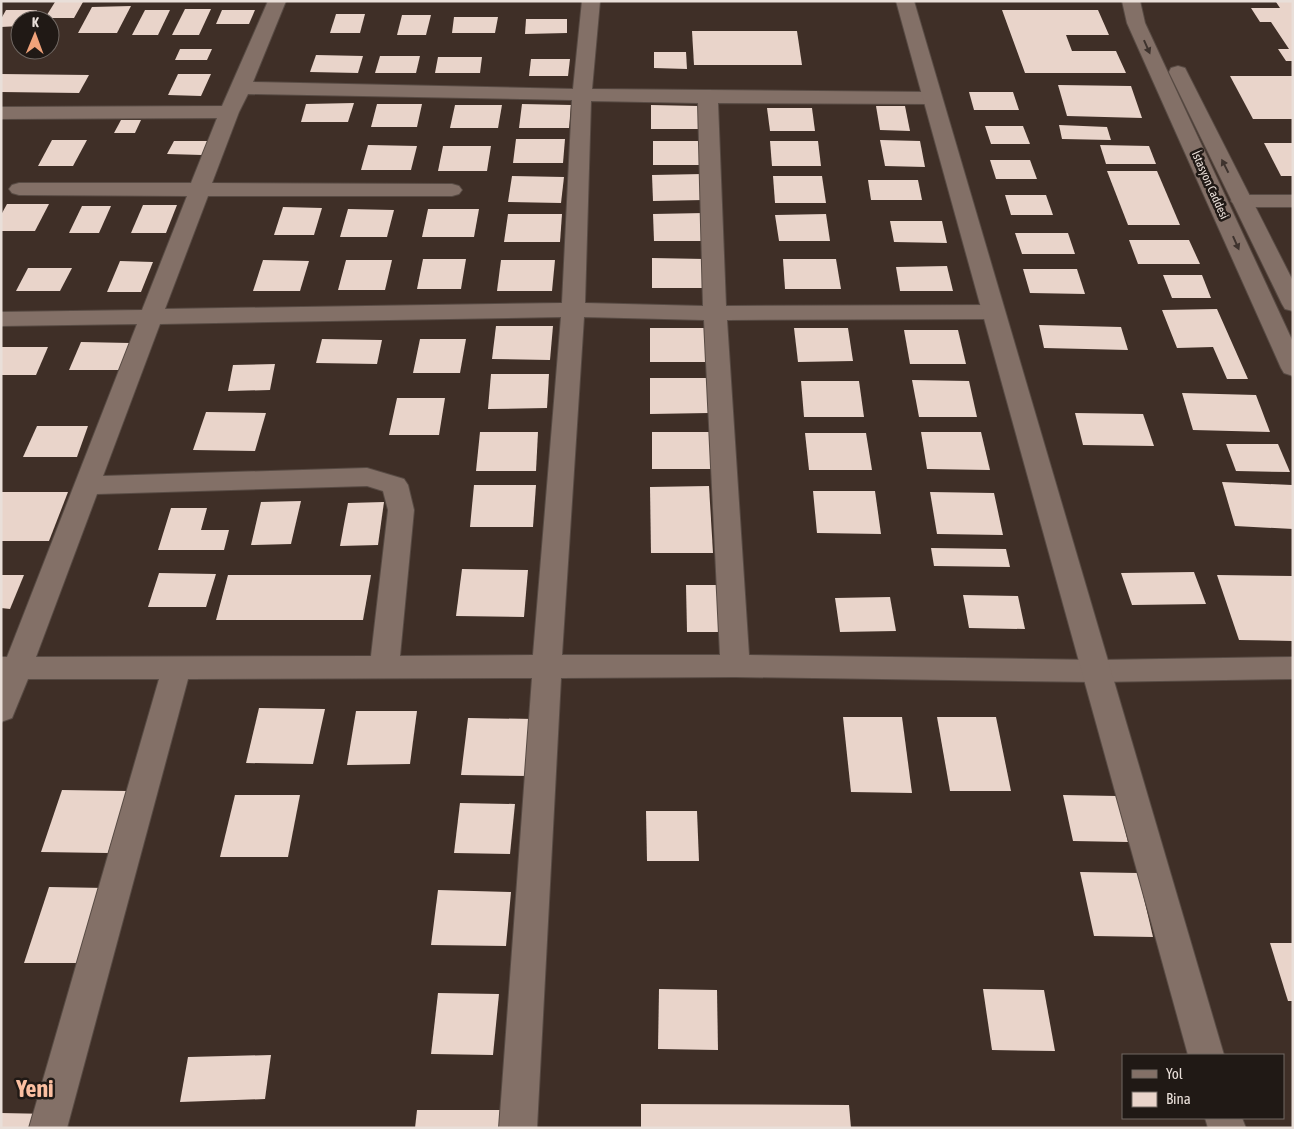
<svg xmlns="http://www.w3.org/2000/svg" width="1294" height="1129" viewBox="0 0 1294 1129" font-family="'Asap Condensed',sans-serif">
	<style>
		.building { fill: #e9d4ca }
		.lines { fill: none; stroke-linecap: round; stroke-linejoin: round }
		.minor-casing { stroke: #584b44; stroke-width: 2 }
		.tertiary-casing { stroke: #584b44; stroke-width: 2 }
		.secondary-casing { stroke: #584b44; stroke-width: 2 }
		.minor { fill: #837067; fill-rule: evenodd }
		.tertiary { fill: #837067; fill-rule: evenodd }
		.secondary { fill: #837067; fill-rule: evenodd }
		.oneway { fill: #3e332e }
		.labels { text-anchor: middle; stroke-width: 5; stroke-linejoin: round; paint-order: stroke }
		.far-street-label { font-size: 12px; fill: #e9dfd9; stroke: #201915 }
		.near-district-label { font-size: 24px; font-weight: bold; fill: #fbbfa1; stroke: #201915 }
	</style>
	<rect width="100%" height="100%" fill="#3f2f27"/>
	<g class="building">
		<path d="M1293,1V61H1286L1278,49H1289L1271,22H1260L1251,8H1280L1276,2Z"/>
		<path d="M55,2H83L74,18H45Z"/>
		<path d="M131,6L117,33H78L92,7Z"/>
		<path d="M185,9H211L199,35H172Z"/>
		<path d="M6,10H37L32,20H20V26L1,27V19Z"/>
		<path d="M145,10H170L158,35H132Z"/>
		<path d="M222,10H255L249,24H216Z"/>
		<path d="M1002,10H1098L1109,35H1066L1072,51H1116L1126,73H1025Z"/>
		<path d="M336,14H365L360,33H330Z"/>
		<path d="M402,15H431L426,35H397Z"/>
		<path d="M454,17H498L495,33H452Z"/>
		<path d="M526,19H567V33L525,34Z"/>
		<path d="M692,31H797L802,65H694Z"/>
		<path d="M180,49H212L207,60H175Z"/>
		<path d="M654,52H686L687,69L654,68Z"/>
		<path d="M316,55L363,56L358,73L310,72Z"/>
		<path d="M380,56H420L416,73H375Z"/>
		<path d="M438,57H482L480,73H435Z"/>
		<path d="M531,59H570L568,76H529Z"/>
		<path d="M1,74L89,75L79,93L1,92Z"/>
		<path d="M178,74H211L201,96L168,95Z"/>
		<path d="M1230,76H1293V119H1253Z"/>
		<path d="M1058,85L1131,86L1142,118L1067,116Z"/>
		<path d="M969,92H1013L1019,110H974Z"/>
		<path d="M354,103L348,122H301L306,104Z"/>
		<path d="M377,104H422L417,127H371Z"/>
		<path d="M522,104L571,105L569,128H519Z"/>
		<path d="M455,105H502L498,128H450Z"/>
		<path d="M651,105L698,106V129H651Z"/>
		<path d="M876,106H905L910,131L880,130Z"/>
		<path d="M767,108H812L815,131H770Z"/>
		<path d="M121,120H141L135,133H114Z"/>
		<path d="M1059,125L1107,127L1111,140L1062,139Z"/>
		<path d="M985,126H1023L1030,144H991Z"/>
		<path d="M516,139H565L563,163H513Z"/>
		<path d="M52,140H87L73,166H38Z"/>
		<path d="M880,140L920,141L925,167L885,166Z"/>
		<path d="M174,141H208L202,155L167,154Z"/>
		<path d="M653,141H702L703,165H653Z"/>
		<path d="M770,141H818L821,166H772Z"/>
		<path d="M1264,143H1293V176H1281Z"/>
		<path d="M368,145L417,146L411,170H361Z"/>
		<path d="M1100,145L1149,146L1156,164H1106Z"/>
		<path d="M443,146H491L487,171H438Z"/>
		<path d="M990,160H1030L1037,179H996Z"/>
		<path d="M1107,171H1157L1180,225H1128Z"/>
		<path d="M702,174L704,200L653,201L652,175Z"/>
		<path d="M512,176L564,177L561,203L508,202Z"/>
		<path d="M773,176H822L826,203H775Z"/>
		<path d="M868,180H918L922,200H871Z"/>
		<path d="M1005,195H1046L1053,215H1011Z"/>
		<path d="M7,204H49L35,231H1V215Z"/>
		<path d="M143,205H177L166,233H131Z"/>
		<path d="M82,206H111L99,233H69Z"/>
		<path d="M283,207L322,208L314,235H274Z"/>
		<path d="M348,209L394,210L387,237H340Z"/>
		<path d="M428,209H479L474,237H422Z"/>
		<path d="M704,213L705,241H654L653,214Z"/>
		<path d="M508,214H562L560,242H504Z"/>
		<path d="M826,214L830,241H779L775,215Z"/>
		<path d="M890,221H942L947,243L894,242Z"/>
		<path d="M1015,233H1068L1075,254H1022Z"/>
		<path d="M1129,240H1189L1200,264H1138Z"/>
		<path d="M652,258L705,259L707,288H652Z"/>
		<path d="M423,259H466L461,289H417Z"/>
		<path d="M783,259H836L841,289H785Z"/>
		<path d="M263,260L309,261L300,291H253Z"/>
		<path d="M346,260H392L385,290H338Z"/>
		<path d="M501,260H555L552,291H497Z"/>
		<path d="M120,261L153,262L141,292H107Z"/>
		<path d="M947,266L953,291H900L896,267Z"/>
		<path d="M28,268H72L60,291H16Z"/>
		<path d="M1023,269H1077L1085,294L1030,293Z"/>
		<path d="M1163,275H1202L1211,298H1172Z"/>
		<path d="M1217,309L1248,379H1227L1213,347L1177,348L1162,310Z"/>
		<path d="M1039,325L1121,327L1128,350L1044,348Z"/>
		<path d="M496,326H553L550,360L492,359Z"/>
		<path d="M650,328H706L708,362H650Z"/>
		<path d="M794,328H848L853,361L798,362Z"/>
		<path d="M904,330H958L966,364H910Z"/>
		<path d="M322,339L382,340L377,364L316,363Z"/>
		<path d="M420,339H466L460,373H413Z"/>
		<path d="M81,342L130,343L119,370H69Z"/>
		<path d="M1,347H48L36,375H1Z"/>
		<path d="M275,364L270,390L228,391L233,365Z"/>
		<path d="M491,374H549L547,408L488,409Z"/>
		<path d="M650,378H708L709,413L650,414Z"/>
		<path d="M912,380L969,381L977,417H919Z"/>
		<path d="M801,381H859L864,417H804Z"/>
		<path d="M1182,393L1256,395L1270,432L1193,430Z"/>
		<path d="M397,398H445L439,435H389Z"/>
		<path d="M206,412L266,413L255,451L193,450Z"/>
		<path d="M1075,413L1143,414L1154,446L1083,445Z"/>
		<path d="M37,426H88L77,457H23Z"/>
		<path d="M480,432H538L536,471H476Z"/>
		<path d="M652,432H713L715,469H652Z"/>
		<path d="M921,432H981L990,470L927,469Z"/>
		<path d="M805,433H866L872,470H809Z"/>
		<path d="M1226,444H1278L1290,472L1236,471Z"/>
		<path d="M1222,482L1292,485L1293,529L1235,526Z"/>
		<path d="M474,485H536L533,527H470Z"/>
		<path d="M709,486L713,553H651L650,487Z"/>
		<path d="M813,491H875L881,534L817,533Z"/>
		<path d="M1,492H68L49,541H1Z"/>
		<path d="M930,492L994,493L1003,535L937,534Z"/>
		<path d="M301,501L291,544L251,545L261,502Z"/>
		<path d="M384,502L378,545L340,546L348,503Z"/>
		<path d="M171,508H207L201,530H229L224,550H158Z"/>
		<path d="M931,548L1006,549L1010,567L934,566Z"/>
		<path d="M462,569L528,570L524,617L456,616Z"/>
		<path d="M1194,572L1206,604L1132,605L1121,573Z"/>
		<path d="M159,573L216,574L206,607H148Z"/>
		<path d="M1,575H24L10,609L1,608Z"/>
		<path d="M228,575H371L363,620H216Z"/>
		<path d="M1217,575L1293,576V641L1239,640Z"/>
		<path d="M686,585H718L721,632H687Z"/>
		<path d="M963,595L1018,596L1025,629L969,628Z"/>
		<path d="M890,597L896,631L840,632L835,598Z"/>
		<path d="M259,708L325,709L313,764L246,763Z"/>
		<path d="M356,711H417L410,764L347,765Z"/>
		<path d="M843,717H902L912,793L851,792Z"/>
		<path d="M937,717H996L1011,791H950Z"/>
		<path d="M468,718L534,719L529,776L461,775Z"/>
		<path d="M62,790L127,791L108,853L41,852Z"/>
		<path d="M235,795H300L288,857H220Z"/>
		<path d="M1063,795L1117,796L1128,842L1073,841Z"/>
		<path d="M460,803L515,804L510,854L454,853Z"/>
		<path d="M646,811H697L699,861H647Z"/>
		<path d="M1080,872L1138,873L1153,937L1094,936Z"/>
		<path d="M49,887L106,888L83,963H24Z"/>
		<path d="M438,890L511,892L506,946L431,945Z"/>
		<path d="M1270,943H1293V1001H1288Z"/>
		<path d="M659,989L717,990L718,1050L658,1049Z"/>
		<path d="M983,989L1044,990L1055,1051L992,1050Z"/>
		<path d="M438,993L499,994L493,1055L431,1054Z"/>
		<path d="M271,1055L265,1099L180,1102L188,1057Z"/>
		<path d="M641,1104L849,1105L851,1128H641Z"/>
		<path d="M417,1110H500L499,1128H415Z"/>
		<path d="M1,1113L51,1114L47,1128H1Z"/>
	</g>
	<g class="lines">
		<g class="minor-casing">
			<g id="minor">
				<path d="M268,1H286L253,82L573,89L582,1H600L592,89L931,92L938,94L941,98L938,102L931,104L718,103L726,306L993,305L1001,307L1005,312L1001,317L993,319L727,320L749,655L1097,660L1293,657V679L1097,682L735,677L561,678L537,1128H499L532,678L188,679L67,1128H29L159,679H28L12,718L1,722V657H7L137,324L1,326V312L142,310L187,196L19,195L12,193L9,189L12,185L19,183H191L217,118L1,119V107L222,106ZM248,94L572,100L562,303L165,309L208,196H452L459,194L462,190L459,186L452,184L212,183L239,112ZM591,101L698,103L703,306L585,303ZM561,317L533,655L400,656L414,510L408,485L404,479L367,468L103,476L160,324ZM584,317L704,320L720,655H562ZM367,486L383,491L388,510L371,656L36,657L97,494Z"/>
				<path d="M1242,195H1293V207H1242L1235,205L1231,201L1235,197Z"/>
			</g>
		</g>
		<g class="tertiary-casing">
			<g id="tertiary">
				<path d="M896,1H914L1224,1055H1188Z"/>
				<path d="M1205,1118H1242L1246,1128H1208Z"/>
			</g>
		</g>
		<g class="secondary-casing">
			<g id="secondary">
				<path d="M1122,1H1140L1145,23L1293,342V376L1284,373L1281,368L1127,23Z"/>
				<path d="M1178,66L1185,68L1187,72L1293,281V311L1285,309L1282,304L1169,72L1171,68Z"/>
			</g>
		</g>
		<use href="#minor" class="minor"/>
		<use href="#tertiary" class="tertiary"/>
		<use href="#secondary" class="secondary"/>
	</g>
	<defs><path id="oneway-solid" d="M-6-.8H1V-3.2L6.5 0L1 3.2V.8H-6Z" transform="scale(1.25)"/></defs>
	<g class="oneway">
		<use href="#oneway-solid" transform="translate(1147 47) rotate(66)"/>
		<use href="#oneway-solid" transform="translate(1225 166) rotate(-117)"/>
		<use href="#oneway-solid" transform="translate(1236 243) rotate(66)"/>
	</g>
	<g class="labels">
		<g class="far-street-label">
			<text transform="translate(1210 185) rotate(66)" y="4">İstasyon Caddesi</text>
		</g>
		<g class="near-district-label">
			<text x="35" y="1097">Yeni</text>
		</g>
	</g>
	<rect width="1294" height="1129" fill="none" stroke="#e9dfd9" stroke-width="5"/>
	<rect x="1122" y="1054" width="162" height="65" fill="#201915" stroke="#706863"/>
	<rect x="1132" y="1070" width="25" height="8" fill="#837067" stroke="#706863"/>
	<text x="1166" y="1079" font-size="15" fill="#e9dfd9">Yol</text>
	<rect x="1132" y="1092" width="25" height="15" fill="#e9d4ca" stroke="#706863"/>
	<text x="1166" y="1104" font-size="15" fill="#e9dfd9">Bina</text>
	<g transform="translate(35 35) rotate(1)"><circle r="24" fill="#201915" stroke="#706863"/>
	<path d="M0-4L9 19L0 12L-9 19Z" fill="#f0a27a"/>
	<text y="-8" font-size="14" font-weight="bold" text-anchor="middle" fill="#e9dfd9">K</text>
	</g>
</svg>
